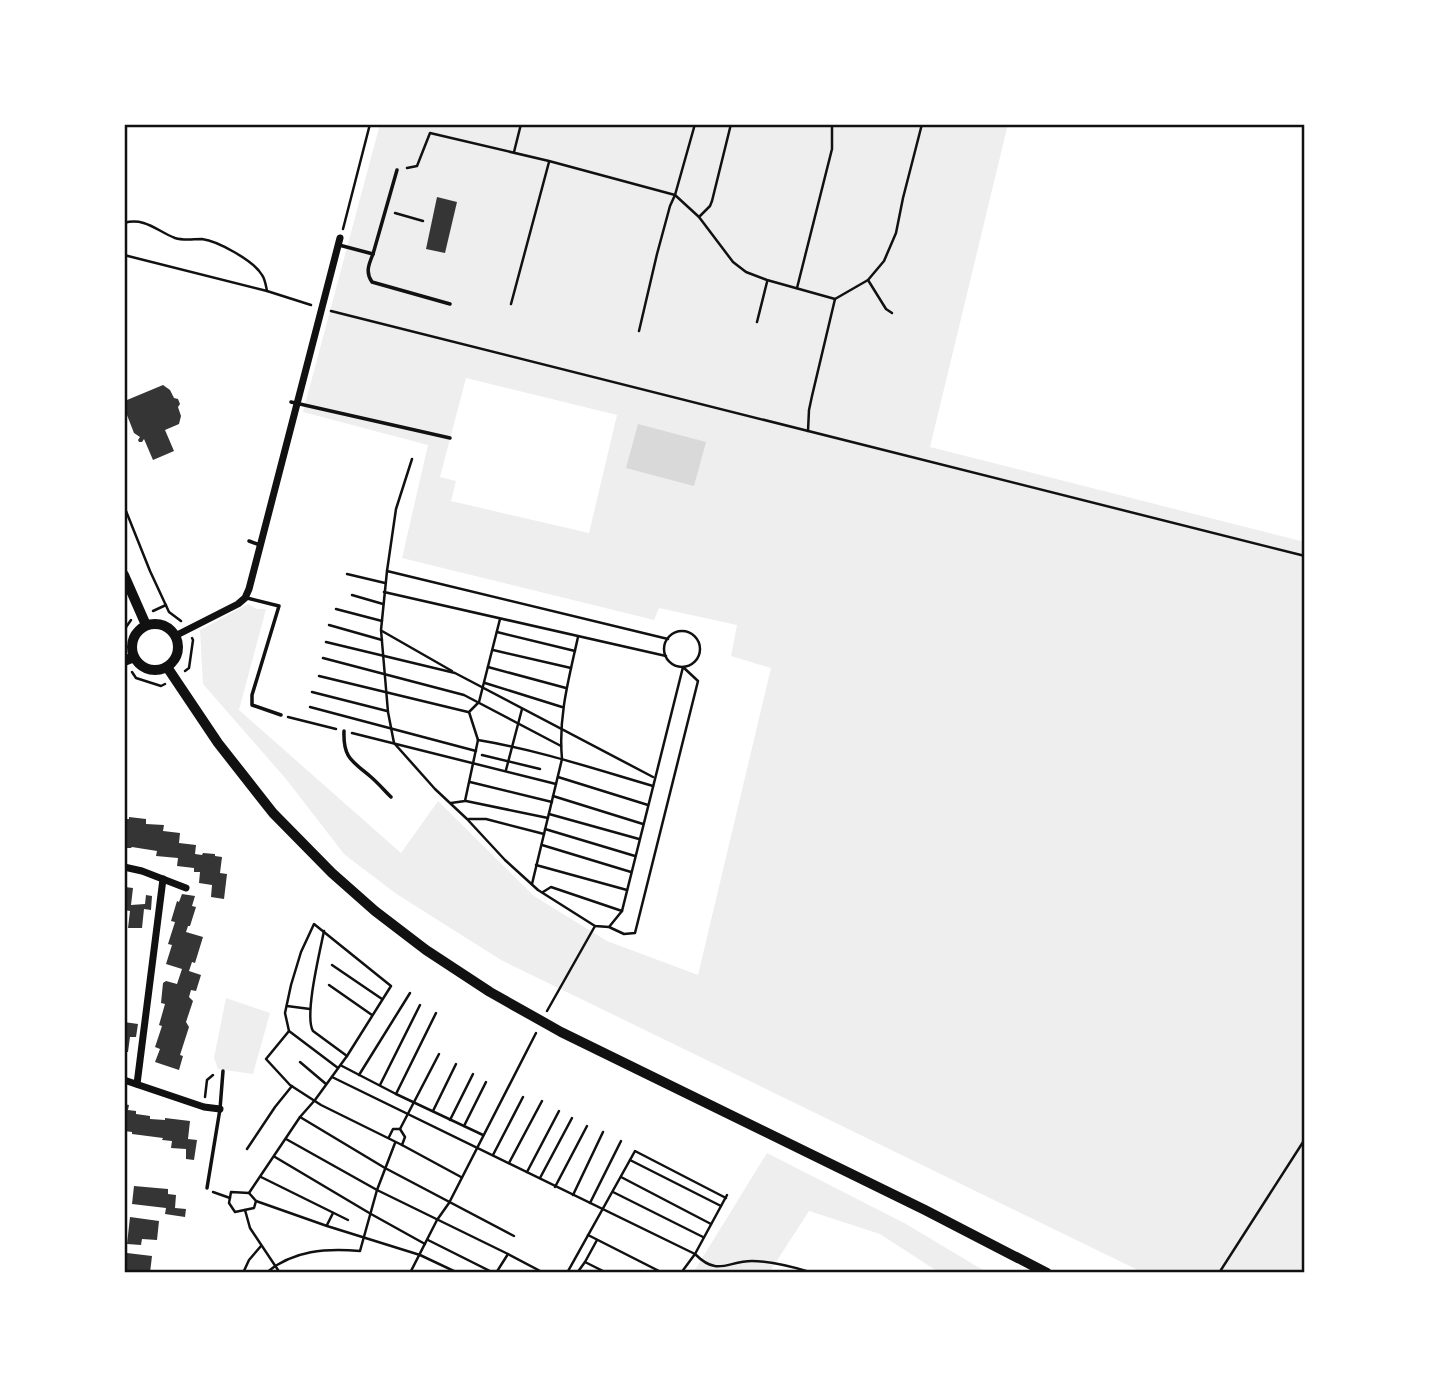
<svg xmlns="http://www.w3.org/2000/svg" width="1429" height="1397" viewBox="0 0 1429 1397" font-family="Montserrat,sans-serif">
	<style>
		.green { fill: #eee; fill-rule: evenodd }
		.water { fill: #d9d9d9 }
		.building { fill: #353535 }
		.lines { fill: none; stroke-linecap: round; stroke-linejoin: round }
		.path { stroke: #111; stroke-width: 2.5 }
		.service { stroke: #111; stroke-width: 3.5 }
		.minor { stroke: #111; stroke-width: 7 }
		.tertiary { stroke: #111; stroke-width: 10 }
		.secondary { stroke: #111; stroke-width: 10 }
		.neatline { fill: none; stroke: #111; stroke-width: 2.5 }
	</style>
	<rect width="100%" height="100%" fill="#fff"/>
	<g class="green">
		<path d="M380,124H1008L930,447L1305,542V1273H1144L501,960L395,893L344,854L286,779L203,684L200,630L248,604L257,609H266L239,710L401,853L438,801L534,896L607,941L698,975L771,668L731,656L737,625L659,608L654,620L402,558L428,445L303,412ZM466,378L617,415L589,533L451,501L456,481L440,477Z"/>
		<path d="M226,998L270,1013L253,1074L218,1069L214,1058Z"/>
		<path d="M767,1153L906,1224L988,1273H940L880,1234L809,1211L769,1273H693Z"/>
	</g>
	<path class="water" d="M638,424L706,442L694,486L626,468Z"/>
	<g class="building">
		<path d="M437,197L457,202L445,253L426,249Z"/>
		<path d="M163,385L170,390L174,398L178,399L180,404L178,407L181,416L179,424L165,430L174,451L153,460L144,439L142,442H139L138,440L140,437L134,433L125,410L124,397L127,400Z"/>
		<path d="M129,817L146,819V824L164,825L163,831L180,833L179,843L196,845L195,854L202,855L203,853L215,854V856L222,857L220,873L227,874L224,899L211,897L212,885L199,883L200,872H194V868L177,866L178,858L156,856L157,851L132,847L131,848H127L124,846V819H129Z"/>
		<path d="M125,887L133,888L131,905L145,904L146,895L152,896L151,910L144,909L142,928H128L130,911L124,910Z"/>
		<path d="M182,894L195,896L192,906L196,907L190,926H188L186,932L203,937L195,963L192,962L189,971L201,975L196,991L191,990L189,997L193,1001L186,1022L189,1027L180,1055L183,1056L179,1070L155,1062L160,1049L155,1047L162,1026L159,1025L165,1004L161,1003L163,983L166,981L177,984L182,969L166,964L172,945L168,944L175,922L171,921L177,901L179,902Z"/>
		<path d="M124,1022L138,1024L136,1037H130L128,1052H124Z"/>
		<path d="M124,1104L129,1105L128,1110L136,1111V1114L150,1116V1119L165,1120V1118L190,1121L188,1139L197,1140L194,1160L186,1159V1149L171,1148L172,1141L162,1140L163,1138L132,1134V1132L124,1131Z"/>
		<path d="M134,1186L168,1189V1194L176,1195L175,1208L186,1209L185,1217L165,1214L166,1208L132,1204Z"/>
		<path d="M130,1217L159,1221L157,1240L142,1239L141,1245L127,1244Z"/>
		<path d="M127,1253L152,1256L150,1273L125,1270Z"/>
	</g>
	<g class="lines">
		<g class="path">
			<path d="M514,152L521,124"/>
			<path d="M407,168L417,166L430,133L549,161L675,195L699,217L733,262L746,272L767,280L835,299L868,280L884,261L896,233L903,198L922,124"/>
			<path d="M395,213L423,221"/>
			<path d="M699,217L710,206L712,201L731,124"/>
			<path d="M124,223C145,217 157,231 175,238C184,241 193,239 202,239C218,241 254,261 262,275C265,279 266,286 267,291"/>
			<path d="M343,229L370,124"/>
			<path d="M124,255L267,291L311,305"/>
			<path d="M868,280L886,309L892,313"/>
			<path d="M797,288L832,149V124"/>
			<path d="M511,304L549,162"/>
			<path d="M331,311L1305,556"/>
			<path d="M757,322L767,282"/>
			<path d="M639,331L657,254L670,206L675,195L695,124"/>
			<path d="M808,431L809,410L812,396L835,299"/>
			<path d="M124,506L150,571L169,612L181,621"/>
			<path d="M387,571L396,509L412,459"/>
			<path d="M347,574L385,583"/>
			<path d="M384,592L666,656"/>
			<path d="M352,595L383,604"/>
			<path d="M336,609L382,621"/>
			<path d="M153,611L166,605"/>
			<path d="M329,625L382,640"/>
			<path d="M124,630L131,620"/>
			<path d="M382,631L452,671"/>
			<circle cx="682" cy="649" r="18"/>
			<path d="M497,632L575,651"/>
			<path d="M326,642L455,673L653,777"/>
			<path d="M493,650L571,668"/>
			<path d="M323,658L464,695L561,746"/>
			<path d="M488,667L566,688"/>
			<path d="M185,671L189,668L193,640L192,638"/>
			<path d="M132,672L136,678L161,686L165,684"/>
			<path d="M319,676L468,712"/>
			<path d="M485,683L562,707"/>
			<path d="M312,692L387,711"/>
			<path d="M310,707L476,751"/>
			<path d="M288,717L336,729"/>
			<path d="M352,733L556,784"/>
			<path d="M478,740C538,750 595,769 653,786"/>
			<path d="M482,755L540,769"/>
			<path d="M506,770L522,709"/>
			<path d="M558,777L648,805"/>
			<path d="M470,782L552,802"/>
			<path d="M553,796L643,824"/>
			<path d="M466,801L548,818"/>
			<path d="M451,803L465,801L478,740L469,712L479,702L500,619"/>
			<path d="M549,814L639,839"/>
			<path d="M469,819H486L544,834"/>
			<path d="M545,829L635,856"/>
			<path d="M542,845L631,872"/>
			<path d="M536,865L627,890"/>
			<path d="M532,884L562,759C558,717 569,678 578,637"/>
			<path d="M543,892L551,887L622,911"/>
			<path d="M609,927L624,934L635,933L698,681L683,667L622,911L609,927L595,926L538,890L505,860L467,819L435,789L394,743L388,712L381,630L387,571L668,639"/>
			<path d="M324,931C320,951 304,1016 313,1031L347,1056"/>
			<path d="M332,965L382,999"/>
			<path d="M329,985L372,1015"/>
			<path d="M287,1006L310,1009"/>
			<path d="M547,1011L595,926"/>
			<path d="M289,1031L266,1059L290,1085L321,1105L402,1145L461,1177"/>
			<path d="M300,1062L326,1084"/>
			<path d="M342,1066L396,1094L483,1135"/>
			<path d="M359,1075L410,993"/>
			<path d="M332,1077L695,1254C718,1277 727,1261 752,1261C773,1261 794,1267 813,1273"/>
			<path d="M380,1085L420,1005"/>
			<path d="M396,1094L436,1013"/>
			<path d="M205,1097L207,1080L213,1075"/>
			<path d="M433,1111L456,1064"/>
			<path d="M300,1117L385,1168L514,1236"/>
			<path d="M450,1120L473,1074"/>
			<path d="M464,1126L486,1082"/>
			<path d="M400,1129L439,1054"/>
			<path d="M389,1137L393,1129H400L405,1137L402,1145"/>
			<path d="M286,1139L377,1190L508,1254L544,1273"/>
			<path d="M247,1149L275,1107L292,1086"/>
			<path d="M493,1155L523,1097"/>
			<path d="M275,1157L371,1214L425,1244"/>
			<path d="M630,1160L721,1206"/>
			<path d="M509,1163L542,1101"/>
			<path d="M527,1172L559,1111"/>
			<path d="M261,1177L348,1220"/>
			<path d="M621,1177L711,1224"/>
			<path d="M540,1178L572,1118"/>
			<path d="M555,1187L587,1126"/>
			<path d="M213,1192L230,1198"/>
			<path d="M231,1192L249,1193L256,1201L254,1208L235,1212L229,1203Z"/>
			<path d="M613,1192L703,1237"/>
			<path d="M249,1193L300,1117L315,1100L347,1056L391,986L314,924L301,952L291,985L285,1013L289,1031L338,1068"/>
			<path d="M573,1195L603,1132"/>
			<path d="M256,1201L327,1226L420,1255L458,1273"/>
			<path d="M590,1203L621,1141"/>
			<path d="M245,1210L250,1228L280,1273"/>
			<path d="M327,1225L333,1213"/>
			<path d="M588,1235L663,1273"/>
			<path d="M428,1240L494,1273"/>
			<path d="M585,1262L607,1273"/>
			<path d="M243,1273L249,1260L261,1246"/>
			<path d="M266,1273C293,1250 327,1248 360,1251L377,1190L395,1143"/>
			<path d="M410,1273L437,1220L449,1203L536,1033"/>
			<path d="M496,1273L508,1254"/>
			<path d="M567,1273L635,1151L726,1198"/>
			<path d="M577,1273L585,1262L597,1240"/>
			<path d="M681,1273L695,1254L727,1195"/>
			<path d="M1219,1273L1305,1139"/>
		</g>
		<g class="service">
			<path d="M339,245L373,254L397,170"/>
			<path d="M373,254C369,264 365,272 372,282L450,304"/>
			<path d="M291,402L450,438"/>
			<path d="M249,541L260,545"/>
			<path d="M247,598L279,606L252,695V705L281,715"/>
			<path d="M344,731C343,758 352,761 371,777C378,783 384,790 391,797"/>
			<path d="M207,1188L220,1109L223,1071"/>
		</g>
		<g class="minor">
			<path d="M175,636L238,604L245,598L249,589L340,238"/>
			<path d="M124,867L142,871L186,888"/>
			<path d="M124,1080L204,1107L220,1109"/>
			<path d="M137,1084L163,879"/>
		</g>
		<path class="tertiary" d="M124,661L134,657"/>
		<g class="secondary">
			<path d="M124,575L146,625"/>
			<circle cx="155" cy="647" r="23"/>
			<path d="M167,667L218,743L273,813L332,873L375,911L426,950L490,992L561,1032L925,1210L1047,1273"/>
		</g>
	</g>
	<rect width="1429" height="1397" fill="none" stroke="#ffffff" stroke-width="252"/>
	<rect x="126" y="126" width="1177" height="1145" class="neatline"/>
</svg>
